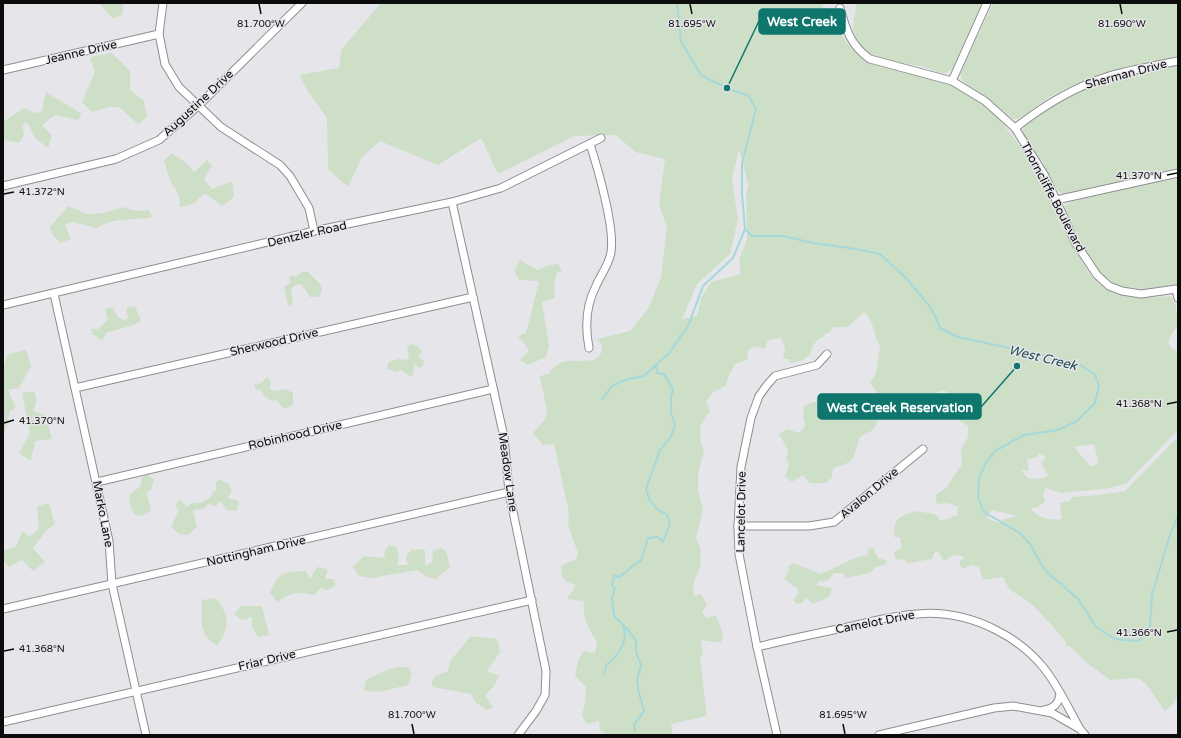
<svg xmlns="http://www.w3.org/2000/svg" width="1181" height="738" viewBox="0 0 1181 738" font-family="'Varela Round',sans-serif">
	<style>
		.green { fill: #cedfc8; fill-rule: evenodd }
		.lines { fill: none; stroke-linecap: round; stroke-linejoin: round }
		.stream { stroke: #a4d8da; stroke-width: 2 }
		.minor-casing { stroke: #8e8e91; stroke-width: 9 }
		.minor { stroke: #fff; stroke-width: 7 }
		.ticks { fill: none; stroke: #0c0c0d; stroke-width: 1.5 }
		.labels { text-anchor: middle; stroke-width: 3; stroke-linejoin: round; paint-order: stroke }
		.street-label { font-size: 12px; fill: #0c0c0d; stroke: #e6e6ea }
		.water-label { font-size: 13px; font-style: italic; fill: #1e4c4e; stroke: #e6e6ea }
		.ticks-label { font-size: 10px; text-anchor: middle; fill: #0c0c0d; stroke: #e6e6ea; stroke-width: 3; stroke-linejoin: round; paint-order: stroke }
		.leader { fill: none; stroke: #0f766e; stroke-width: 1.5 }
		.callout-dot { fill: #0f766e; stroke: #e6e6ea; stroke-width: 1.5 }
		.callout { fill: #0f766e; stroke: #0f766e; stroke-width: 1.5 }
		.callout-label { font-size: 13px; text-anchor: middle; font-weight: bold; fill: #fff }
	</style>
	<rect width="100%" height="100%" fill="#e6e6ea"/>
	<g class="green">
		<path d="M99,3H124L122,15L113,19Z"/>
		<path d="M381,3H822L824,16L838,30L847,43L862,59L881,67L926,77L955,87L983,105L1000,120L1028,156L1041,177L1061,225L1089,273L1097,282L1110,292L1125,296L1143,298L1170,296L1175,302L1178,324C1173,334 1160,344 1178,352V430L1127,483L1111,488L1061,493L1045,488L1043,495L1045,502L1038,507L1031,508C1036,518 1052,521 1062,519L1060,503L1070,501L1072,497L1099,495L1125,491L1178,437V696L1173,704L1165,711L1146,684L1138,678L1110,680L1087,663L1071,647L1067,646L1064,639L1033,605L1009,589L1003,577L983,580L979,567L971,565L964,569L960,566V561L965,557L953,555L945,561L942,559L938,551L935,552L932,559L908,563L903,559L896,560L894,553L902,547L900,537H894L895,523L900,517L915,511L935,514L941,521L957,515L958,507L948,503L937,504L935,495L946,488L962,464L961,450L968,437V426L959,420L952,419L959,408L949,402L946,391H940L930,398L918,399L907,408L892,411L879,418L873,430L860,437C853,457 856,463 833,468L832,478L826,483H810L803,475L792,482L785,477L789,464L786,458L788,450L779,434L787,429L799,433L805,426L803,416L804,406L812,402H827L831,396L846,402L852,396L874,398L879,395L870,383L876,374L880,345C871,332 876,323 864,312L848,327H834L829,333L824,334L825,336C809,342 814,353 806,358C802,361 795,362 790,363L789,359H783L785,349L781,338L768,340L765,349L754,346L748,351L747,360L735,364L728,377L726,386L713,392L706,402L710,411L700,427L701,442L704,451L698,474V490L703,508L696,539L700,547L701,565L693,584L694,596L701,594L707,605L702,612L706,618L716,615L723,634L721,643L701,640L703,653L700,659L707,716L671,724L673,735H607L600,730L599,721L587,724L582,716L585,702L586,687L575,676L578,660L584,651L595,653L597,642C587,626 583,620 584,601L567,599L576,585L566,582L562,575L561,566L576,559L578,553L568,526L569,513L554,444L543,445L533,433L546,418L547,412L540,376L551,373L550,371C554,368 558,363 563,362C574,358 596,366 601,353C604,347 601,343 597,339L630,331L648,309L661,277L667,227L659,205L665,159L635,152L616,135L575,136L498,174L481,138L438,165L380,141L362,157L348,187L328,169L327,118L307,90L299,75L339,68L341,50ZM739,149L748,184L746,195L747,240L739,260L741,274L711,282L701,298L697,316L682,319L697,284L730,254L738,219L732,180ZM1094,444L1098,461L1097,465L1090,466L1074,447ZM1040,453L1045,456V459L1041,463L1048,475L1044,478L1029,479L1021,470L1029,471L1027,459L1036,458ZM992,510L1017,516L1005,519L999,523L987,518Z"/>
		<path d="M856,3H983L953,68C950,71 947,73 943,73C937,73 931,69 925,67C911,64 889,63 877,57C868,53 858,46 855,36C850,25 857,14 856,3Z"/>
		<path d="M993,3H1178V56C1136,65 1091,73 1053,95C1041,102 1030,112 1017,119H1013L989,99L963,82L960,74Z"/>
		<path d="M112,53L130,71V90L144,101L147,117L138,124L119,107H109L92,112L82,102L95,72L90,57Z"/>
		<path d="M1178,65V168L1066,194C1050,192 1048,170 1041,159C1036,152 1023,140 1023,131C1023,124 1031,120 1036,116C1078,84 1129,76 1178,65Z"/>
		<path d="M46,92L82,114L78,120L55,115L42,125L52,136L48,148L36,139L27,122L22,125L24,135L19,143L3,140V122L24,108L33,112L41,113Z"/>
		<path d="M172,153L186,163L194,172L207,160L212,166L204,179L212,189L232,181L234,197L222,206L205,193L193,204L180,207L179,196L170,180L164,161Z"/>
		<path d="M1178,177V284C1104,302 1097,271 1065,214L1064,206L1072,201Z"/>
		<path d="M68,206L87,214L103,213L124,207L135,211L149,210L152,217C133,221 112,217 97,228L72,222L65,225L71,239L61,243L53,236L50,227Z"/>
		<path d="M520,260L537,270L549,265L558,264L562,271L557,273L554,284L555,298L542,302L549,346L546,357L528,365L520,360L529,350L518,336L526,333L539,281L519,280L514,271Z"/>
		<path d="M302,272H308L321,285L322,291L318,297H310L302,285L298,284L291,288L293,304L288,307L284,287L290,283L289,277L293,275L296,277Z"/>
		<path d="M135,306L141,321L134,325L106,333L102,341L92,333L91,329H98L108,319L105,309L112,307L118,317L124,320L128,318L126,308Z"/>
		<path d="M410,344L418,346L422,352L418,357L424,360L423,366L420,368L414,364L413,375L409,376L401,370L397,372L387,369L389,362L398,359L407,360L409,356L407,348Z"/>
		<path d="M26,350L31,366L19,388L8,390L16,408L10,411L3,440V368L8,354Z"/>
		<path d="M267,377L271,382L270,389L274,391L286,389L293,393V405L285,409L276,400L272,401L265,397L261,390L255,389L254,385L261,383Z"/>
		<path d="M34,391L37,400L33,411L46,416L52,439L35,441L31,461L19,453L30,433L22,393Z"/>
		<path d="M146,475L154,479L151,490L146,493L151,507L149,512L142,516L134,514L130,505L129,495L141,486V479Z"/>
		<path d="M219,479L229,484L232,491L228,498L239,501L237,511L226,510L221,501L215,506L208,504L204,509L193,510L197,527L188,535L179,534L171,527L179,509L175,506L180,499L187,507L191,503H200L211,497L213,491L216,490V482Z"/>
		<path d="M49,503L55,524L46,531L33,548L45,562L33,571L22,560L9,567L3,560V551L15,547L23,531L29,537L39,529L37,506Z"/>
		<path d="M389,545L396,547L399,557L397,565H408L406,557L411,550L419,549L425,550V566L432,562L433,551L441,548L446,551L450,567L435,579L426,577L418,570L371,578L359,576L353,567L364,556L384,558L385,550Z"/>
		<path d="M873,548L878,558L888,561L884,565L875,567L870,573L846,578L843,573H834L828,581H820L816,585L832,588L829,597L813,604L806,598L802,603L797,604L793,600L799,593L797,588L784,579L789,570L788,567L793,563L821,574L855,558L868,555V549Z"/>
		<path d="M317,567L328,569L325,579H333L336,585L328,590L320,588L314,595C299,591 290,593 277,602L270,593C278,572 284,572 306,571L310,579Z"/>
		<path d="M216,598C230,616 230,628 217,646C198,633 202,621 202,600Z"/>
		<path d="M241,606H262L269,635L258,637L252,627V617L242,620L234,614Z"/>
		<path d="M471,636L497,639L500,652L487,671L499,676L494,686L485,695L493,707L487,710L476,703L471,694L433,687L431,682L436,676L448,671L450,661Z"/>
		<path d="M398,667H408L412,674L408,685L379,692L364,691L366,680L389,669Z"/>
	</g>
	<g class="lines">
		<g class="stream">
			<path d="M677,3L681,41L701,75L727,88L749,96L756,109L742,163V194L745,229L752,236H783L813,243L856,249L880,254L906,278L931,308L941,329L958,337L1061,359L1082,366L1095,375L1099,386L1095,403L1077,421L1071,424L1058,430L1024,435L995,451L986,462L979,479L978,498L984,512L1020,533L1030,544L1045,570L1079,600L1096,627L1115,639L1138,641L1145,635L1150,626L1152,595L1169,538L1178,515"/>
			<path d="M602,399L612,386L625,380L644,376L669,353L688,326L703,286L733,258L745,229"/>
			<path d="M605,673L606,665C617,657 628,643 624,628"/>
			<path d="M635,731L634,725L644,711L638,689L637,680L641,665L636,652V641L628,630L614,616L612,598L615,589L612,585L614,575L619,577C626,573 635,562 641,561L648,538L658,537L663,542L670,523L667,515L657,509L649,499L646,489L660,450L671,437L675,425L671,413V397L673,389L664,374L657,373L656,366"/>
		</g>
		<g class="minor-casing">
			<g id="minor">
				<path d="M163,3L159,34L165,64L179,87L221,127L280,165L290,176L309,208L314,231"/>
				<path d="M840,8C846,30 851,46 870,59L952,81L985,101L1015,128L1045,176L1075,242L1097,275L1109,286L1122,291L1141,294L1176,289L1178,298"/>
				<path d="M3,70L159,34"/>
				<path d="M952,81L987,3"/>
				<path d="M1015,128C1043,106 1072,88 1106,77C1129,70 1154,66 1178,61"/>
				<path d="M3,186L116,159L159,140L199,105L302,3"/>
				<path d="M1056,200L1178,173"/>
				<path d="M452,202L504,437L509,492L546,671L545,695L536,711L518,735"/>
				<path d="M54,294L109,541L112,584L146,735"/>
				<path d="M3,305L314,231L452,202L501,188L601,138"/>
				<path d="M589,348C585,327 586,305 596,286C601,274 609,265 611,252C615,228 598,169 590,144"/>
				<path d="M75,388L473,297"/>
				<path d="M97,482L493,389"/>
				<path d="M738,526H809L834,522L923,449"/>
				<path d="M3,609L509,492"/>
				<path d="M757,647C785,640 814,634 843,628C899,615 941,602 996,630C1014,639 1030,651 1043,667C1058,685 1068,708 1080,729"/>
				<path d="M1044,710C1054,708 1059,704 1060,693"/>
				<path d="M3,722L532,600"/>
				<path d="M777,735L757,647L739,554L738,526L741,467L751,418L759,396L767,385L775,376L817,365L827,354"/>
				<path d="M879,735L994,708L1013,706L1052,713L1080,729L1085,735"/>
			</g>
		</g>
		<use href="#minor" class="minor"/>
	</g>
	<path class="ticks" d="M259,4L261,14M690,4L692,14M1120,4L1122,14M1167,175L1177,173M4,194L14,192M1167,404L1177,402M4,423L14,420M1167,632L1177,630M4,651L14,649M412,724L414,734M843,724L845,734"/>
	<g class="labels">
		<g class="street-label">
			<text transform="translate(81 52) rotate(-13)" y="4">Jeanne Drive</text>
			<text transform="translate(1126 74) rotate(-15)" y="4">Sherman Drive</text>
			<text transform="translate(198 103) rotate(-43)" y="4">Augustine Drive</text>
			<text transform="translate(1053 197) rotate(62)" y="4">Thorncliffe Boulevard</text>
			<text transform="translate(307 234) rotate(-13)" y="4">Dentzler Road</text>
			<text transform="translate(274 342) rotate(-13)" y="4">Sherwood Drive</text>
			<text transform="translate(295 435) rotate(-13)" y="4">Robinhood Drive</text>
			<text transform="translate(508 472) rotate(82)" y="4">Meadow Lane</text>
			<text transform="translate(869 493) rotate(-40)" y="4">Avalon Drive</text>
			<text transform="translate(741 512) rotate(-89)" y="4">Lancelot Drive</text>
			<text transform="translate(103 514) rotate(79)" y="4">Marko Lane</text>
			<text transform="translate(256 551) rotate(-13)" y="4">Nottingham Drive</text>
			<text transform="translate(875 622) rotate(-11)" y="4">Camelot Drive</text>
			<text transform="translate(267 660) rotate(-13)" y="4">Friar Drive</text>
		</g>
		<g class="water-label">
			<text transform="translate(1043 357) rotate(14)" y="5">West Creek</text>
		</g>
	</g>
	<g class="ticks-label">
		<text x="261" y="27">81.700°W</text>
		<text x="692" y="27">81.695°W</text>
		<text x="1122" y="27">81.690°W</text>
		<text x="1139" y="179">41.370°N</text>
		<text x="42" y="195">41.372°N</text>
		<text x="1139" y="407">41.368°N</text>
		<text x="42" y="424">41.370°N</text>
		<text x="1139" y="636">41.366°N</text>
		<text x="42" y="652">41.368°N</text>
		<text x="412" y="718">81.700°W</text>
		<text x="843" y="718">81.695°W</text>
	</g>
	<path class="leader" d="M727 88L759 21M1017 366L981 407"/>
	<g class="callout-dot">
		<circle cx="727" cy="88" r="4"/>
		<circle cx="1017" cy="366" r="4"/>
	</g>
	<g class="callout">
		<rect x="759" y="9" width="86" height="25" rx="4"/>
		<rect x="818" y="394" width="163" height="25" rx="4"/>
	</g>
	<g class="callout-label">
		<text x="802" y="26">West Creek</text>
		<text x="900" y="412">West Creek Reservation</text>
	</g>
	<rect width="1181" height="738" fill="none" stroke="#0c0c0d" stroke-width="8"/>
</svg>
